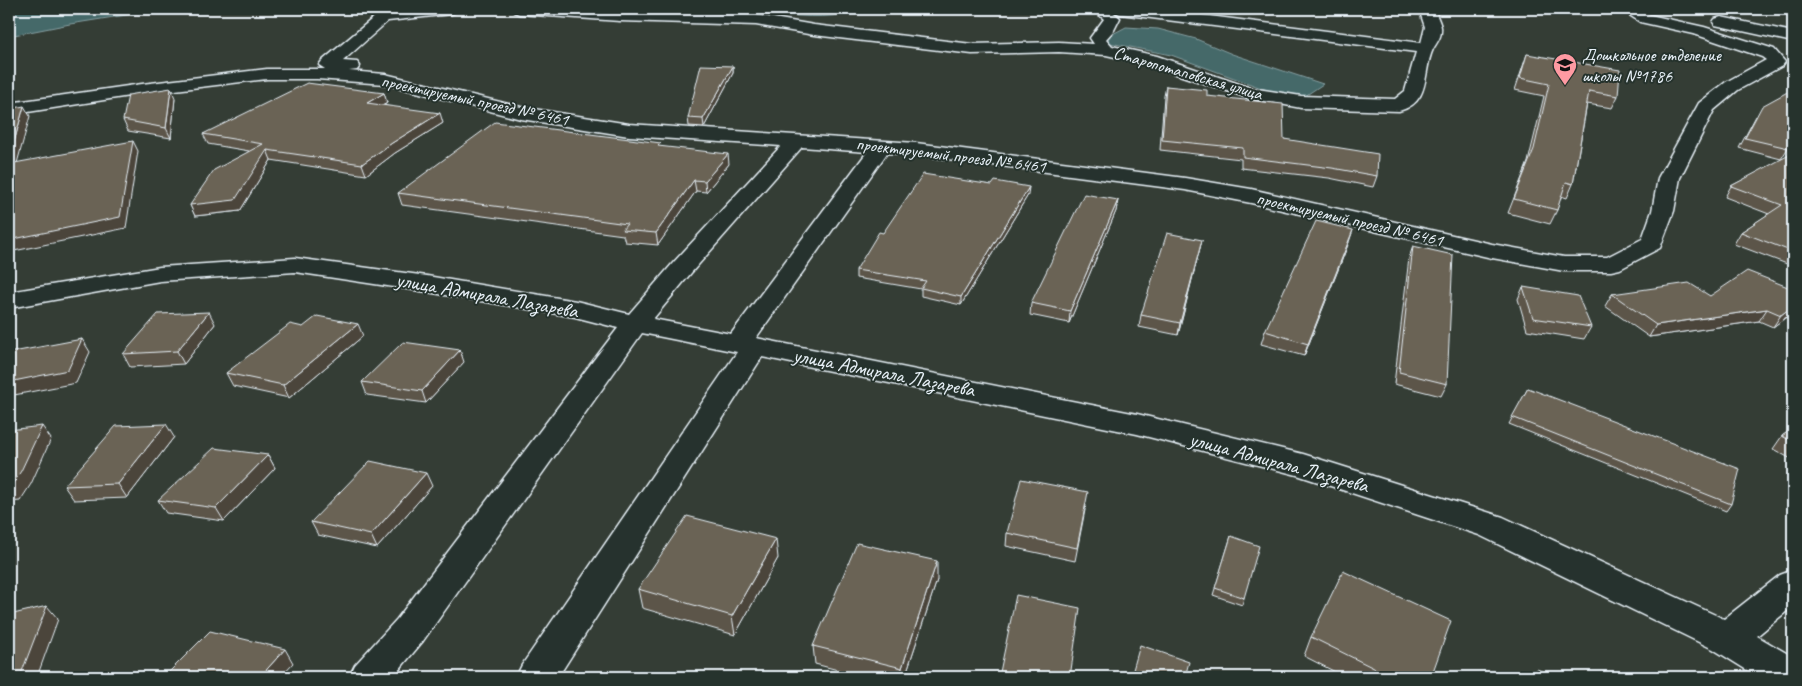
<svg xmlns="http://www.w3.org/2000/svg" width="1802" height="686" viewBox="0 0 1802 686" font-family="Caveat,sans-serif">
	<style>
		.water { fill: #446969; stroke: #869fa2 }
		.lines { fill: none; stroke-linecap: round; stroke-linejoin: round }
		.street-casing { stroke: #e8f1f8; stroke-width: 3 }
		.street { fill: #26332d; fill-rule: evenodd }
		.wall { fill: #5c5548; stroke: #e8f1f8 }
		.shaded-wall { fill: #4b453b; stroke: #e8f1f8 }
		.building { fill: #6b6354; stroke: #e8f1f8 }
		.labels { text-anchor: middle; stroke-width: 4; stroke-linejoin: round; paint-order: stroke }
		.far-poi-label { font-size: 18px; fill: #e8f1f8; stroke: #26332d; text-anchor: start }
		.far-street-label { font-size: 18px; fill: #e8f1f8; stroke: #26332d }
		.street-label { font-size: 21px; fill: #e8f1f8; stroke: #26332d }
	</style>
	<rect width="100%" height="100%" fill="#343d35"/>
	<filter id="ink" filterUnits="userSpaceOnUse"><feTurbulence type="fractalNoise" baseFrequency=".02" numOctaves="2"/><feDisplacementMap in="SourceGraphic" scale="10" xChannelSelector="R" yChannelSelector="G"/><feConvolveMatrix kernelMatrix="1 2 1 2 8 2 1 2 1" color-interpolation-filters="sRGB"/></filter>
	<g filter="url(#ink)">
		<g class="water">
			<path d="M9,9H164L70,24L9,36Z"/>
			<path d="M671,9H842L845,14C813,20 785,14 753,11C726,9 698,11 671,9Z"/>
			<path d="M1126,27L1158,29L1196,39L1232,54L1323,84L1305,96L1267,90L1171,55L1110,43L1107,37Z"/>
		</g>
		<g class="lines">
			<g class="street-casing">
				<g id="street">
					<path d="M414,9H459L456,12L451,14L388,21L343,61L357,62L360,66L357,70L349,71L385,74L521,107L629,124L916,143L1185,178L1251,189L1492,244L1564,257H1607L1642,239L1652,211L1658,178L1699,103L1726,82L1766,60L1762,57L1694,34L1640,22L1625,12L1628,9H1643L1642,11L1650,15L1704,27L1774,49L1785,62L1782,66L1738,90L1714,110L1680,178L1674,211L1660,248L1620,269L1611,271H1564L1492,258L1251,203L1185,190L916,155L887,153L756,338L1137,414L1303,454L1503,517L1724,619L1780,575L1793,570V606L1757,636L1793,657V677H1758L1713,649L1479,535L1297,475L1137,434L762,357L558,677H516L522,665L737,352L642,333L423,641L393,677H349L355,665L397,619L618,328L575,317L427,292L295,272L160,281L9,308V292L160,267L295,258L427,276L576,301L629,314L673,263L781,146L629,136L521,119L385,84L317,79H267L142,94L9,115V103L142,84L267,69H325L319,65L322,61L378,14ZM802,147L867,152L731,334L653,319L691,273Z"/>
					<path d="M511,9H581L756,15L814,25L972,44L1059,42L1094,44L1090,38L1104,19L1092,9H1109L1120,18L1114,30L1106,39L1112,46L1157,56L1251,88L1301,96L1395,99L1405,91L1416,52L1120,14L1115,12L1112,9H1154L1421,43L1425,27L1419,9H1434C1436,14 1440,22 1441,27C1442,37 1437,42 1433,49C1422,72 1432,102 1399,111L1301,108L1248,98L1146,64L1106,55L1059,52L972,54L814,35L756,25L620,21L519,14L514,12Z"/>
					<path d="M1721,17L1793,32V42L1715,25L1713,22L1715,19Z"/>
				</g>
			</g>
			<use href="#street" class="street"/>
		</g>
		<g class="wall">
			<path d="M1527,54L1618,96L1612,108L1587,104L1573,184L1567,198L1561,196L1557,210L1550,224L1508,213L1528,162L1544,96L1515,90Z"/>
			<path d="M733,66V73L704,127L689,126L688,118Z"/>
			<path d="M1166,86L1207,96L1284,139L1377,176L1373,187L1329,178L1241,168V159L1160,150L1164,96Z"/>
			<path d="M384,93L387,103L384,105L443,123L395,153L366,175L271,160L240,211L195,216L190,205L249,151L208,144L203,134Z"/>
			<path d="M175,98L171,138L128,131L123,120Z"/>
			<path d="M1756,116L1788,148L1781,159L1739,148Z"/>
			<path d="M662,147L729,164L706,192L696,191L658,245L625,242L623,235L402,205L398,193Z"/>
			<path d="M1793,155V260L1787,264L1734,244L1741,232L1769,214L1725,197L1731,186Z"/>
			<path d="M1028,195L961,305L921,296V289L856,278V270L883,233Z"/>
			<path d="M1118,200L1116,211L1069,323L1030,315L1031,303Z"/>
			<path d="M1202,240L1178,335L1139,327L1141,315Z"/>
			<path d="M1349,242L1304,356L1261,344L1265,331Z"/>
			<path d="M1413,246L1447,384L1441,396L1394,384L1409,258Z"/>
			<path d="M1523,287L1591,327L1584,339L1527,330L1518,299Z"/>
			<path d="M1612,294L1710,296L1793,312L1773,327L1759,321L1649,337L1605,306Z"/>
			<path d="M215,324L184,364L130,367L123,354Z"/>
			<path d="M303,327L363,336L289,398L233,386L226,373Z"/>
			<path d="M464,362L426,403L367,395L362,382Z"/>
			<path d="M1528,388L1731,504L1726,511L1509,424Z"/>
			<path d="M1793,428V460L1773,449L1782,436Z"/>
			<path d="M174,437L127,498L74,500L64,486Z"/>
			<path d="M268,455L275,468L224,521L166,513L158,500Z"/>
			<path d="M432,486L377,548L318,535L311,522Z"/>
			<path d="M1086,505L1075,561L1006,546L1007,533Z"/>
			<path d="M1231,536L1244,598L1242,605L1213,595Z"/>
			<path d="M778,558L735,635L642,608L638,589Z"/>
			<path d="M937,580L905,677H865L815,664L813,646Z"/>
			<path d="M1311,637L1431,677H1345L1304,656Z"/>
		</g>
		<g class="shaded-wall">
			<path d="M733,66V73L704,127L703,119Z"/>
			<path d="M171,88L175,98L171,138L166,128Z"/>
			<path d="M384,93L387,103L371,113L367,103Z"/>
			<path d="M24,106L30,116L14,174L9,165V160Z"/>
			<path d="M440,113L443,123L395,153L366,175L362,164L392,143Z"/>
			<path d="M133,141L138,151L126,228L9,252V240Z"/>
			<path d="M267,150L271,160L240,211L195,216L190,205Z"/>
			<path d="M728,154L729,164L706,192L705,181Z"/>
			<path d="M694,180L696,191L658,245L656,233Z"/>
			<path d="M1029,187L1028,195L961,305V297Z"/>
			<path d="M1118,200L1116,211L1069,323L1070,311Z"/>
			<path d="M1353,230L1349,242L1304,356L1308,344Z"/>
			<path d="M1202,240L1199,251L1178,335L1180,323Z"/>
			<path d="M1793,255V260L1787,264Z"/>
			<path d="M1793,306V312L1773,327L1781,315Z"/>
			<path d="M1767,309L1759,321L1649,337L1656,325Z"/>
			<path d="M209,312L215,324L184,364L177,351Z"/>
			<path d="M358,324L363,336L289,398L283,385Z"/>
			<path d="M82,339L90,352L76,383L9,396V382Z"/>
			<path d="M460,350L464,362L426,403L422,391Z"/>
			<path d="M166,424L174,437L127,498L118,484Z"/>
			<path d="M42,426L51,439L31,484L20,501L9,502V488Z"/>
			<path d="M268,455L275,468L224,521L216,508Z"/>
			<path d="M426,473L432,486L377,548L371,535Z"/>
			<path d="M776,539L778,558L735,635L732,616Z"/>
			<path d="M937,561V580L905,677H902V668Z"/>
			<path d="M47,606L58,619L37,677H9Z"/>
			<path d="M285,649L293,663L280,677H260Z"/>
		</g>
		<g class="building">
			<path d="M1527,54L1620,70L1618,96L1589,91L1573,184L1566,182L1557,210L1514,199L1534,149L1549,84L1520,78Z"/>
			<path d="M701,65L733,66L703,119L688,118Z"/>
			<path d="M307,83L384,93L367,103L440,113L392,143L362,164L267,150L235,200L190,205L214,170L263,144L203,134Z"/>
			<path d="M1166,86L1207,90V96L1283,104L1284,139L1378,154L1377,176L1332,168L1243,157V148L1162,140Z"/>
			<path d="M171,88L166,128L123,120L128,95Z"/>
			<path d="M1793,89V135L1788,148L1745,138L1762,106Z"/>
			<path d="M24,106L9,160V109Z"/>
			<path d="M495,122L661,143L658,146L728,154L705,181L694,180L656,233L622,230L627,224L398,193Z"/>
			<path d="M133,141L120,217L9,240V164Z"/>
			<path d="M1791,154L1793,155V252L1741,232L1782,205L1731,186Z"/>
			<path d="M923,174L992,185L995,181L1029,187L961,297L921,288L926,281L856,270L879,232L883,233Z"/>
			<path d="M1084,194L1118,200L1070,311L1031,303Z"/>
			<path d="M1316,221L1353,230L1308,344L1265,331Z"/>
			<path d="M1167,233L1202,240L1180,323L1141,315Z"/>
			<path d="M1413,246L1453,255L1447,384L1399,372Z"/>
			<path d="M1747,271L1793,289V306L1781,315L1767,309L1656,325L1612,294L1689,283L1710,296Z"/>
			<path d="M1523,287L1578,296L1591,327L1533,318Z"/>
			<path d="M209,312L177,351L123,354L158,314Z"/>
			<path d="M317,316L358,324L283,385L226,373L290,324L303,327Z"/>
			<path d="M82,339L68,370L9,382V360L13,352Z"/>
			<path d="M403,342L460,350L422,391L362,382Z"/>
			<path d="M1528,388L1740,469L1731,504L1512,417Z"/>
			<path d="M166,424L118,484L64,486L116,426Z"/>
			<path d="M42,426L21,471L10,488H9V430Z"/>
			<path d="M1793,428V442L1782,436Z"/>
			<path d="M214,448L268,455L216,508L158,500Z"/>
			<path d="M370,461L426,473L371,535L311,522Z"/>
			<path d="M1021,479L1088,492L1077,548L1007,533Z"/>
			<path d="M687,516L776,539L732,616L638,589Z"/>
			<path d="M1231,536L1259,546L1244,598L1215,588Z"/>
			<path d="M857,543L937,561L902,668L813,646Z"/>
			<path d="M1343,571L1451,621L1431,677H1392L1311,637Z"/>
			<path d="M1016,595L1080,608L1070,677H999Z"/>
			<path d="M47,606L21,674L9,677V615Z"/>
			<path d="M210,631L285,649L260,677H164Z"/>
			<path d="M1140,645L1189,662L1185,677H1131Z"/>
			<path d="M1537,669L1554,677H1534Z"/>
		</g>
	</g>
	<defs>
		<g id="school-pin" transform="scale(1.25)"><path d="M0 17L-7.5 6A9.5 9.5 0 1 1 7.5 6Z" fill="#ff9aa2" stroke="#26332d"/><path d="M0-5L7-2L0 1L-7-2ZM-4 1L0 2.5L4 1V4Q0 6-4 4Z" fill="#111"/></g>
	</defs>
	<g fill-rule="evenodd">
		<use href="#school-pin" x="1565" y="65"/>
	</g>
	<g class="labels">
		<g class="far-poi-label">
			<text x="1582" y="61">Дошкольное отделение<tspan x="1582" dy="21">школы №1786</tspan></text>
		</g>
		<g class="far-street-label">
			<text transform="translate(1188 73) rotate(16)" y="6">Старопотаповская улица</text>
			<text transform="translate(475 100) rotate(12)" y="6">проектируемый проезд № 6461</text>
			<text transform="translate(951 155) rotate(7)" y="6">проектируемый проезд № 6461</text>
			<text transform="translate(1350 219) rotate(13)" y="6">проектируемый проезд № 6461</text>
		</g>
		<g class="street-label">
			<text transform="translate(487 295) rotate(10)" y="7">улица Адмирала Лазарева</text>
			<text transform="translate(884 372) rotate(11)" y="7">улица Адмирала Лазарева</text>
			<text transform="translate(1279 462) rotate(15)" y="7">улица Адмирала Лазарева</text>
		</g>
	</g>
	<rect width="1802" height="686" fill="none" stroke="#26332d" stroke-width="30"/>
	<rect x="15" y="15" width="1772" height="656" fill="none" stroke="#e8f1f8" stroke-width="2" filter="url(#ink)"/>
</svg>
